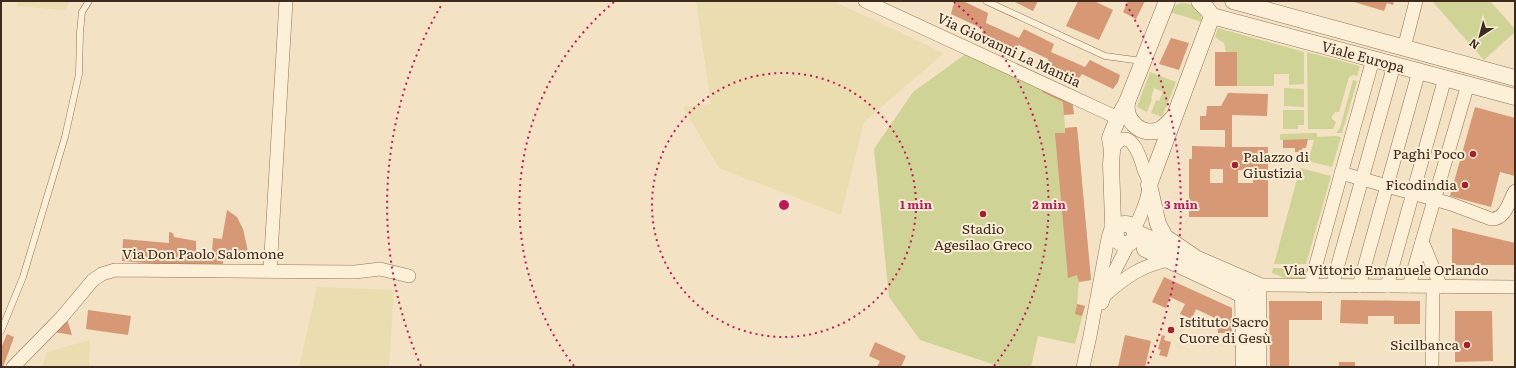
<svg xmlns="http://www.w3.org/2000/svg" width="1516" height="368" viewBox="0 0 1516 368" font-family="Literata,serif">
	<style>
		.farmland { fill: #eaddb0 }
		.green { fill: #d0d396 }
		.building { fill: #d69875; fill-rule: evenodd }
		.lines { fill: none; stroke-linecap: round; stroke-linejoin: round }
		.service-casing { stroke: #917257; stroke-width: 7 }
		.minor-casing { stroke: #917257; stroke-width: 14 }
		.tertiary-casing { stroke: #917257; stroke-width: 17 }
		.service { stroke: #fdf0d9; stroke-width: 6 }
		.minor { stroke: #fdf0d9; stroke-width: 13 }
		.tertiary { stroke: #fdf0d9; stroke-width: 16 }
		.ring { fill: none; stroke: #c2185b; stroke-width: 2; stroke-dasharray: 2 4 }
		.poi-dot { fill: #a72029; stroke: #faedd5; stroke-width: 1.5 }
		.labels { text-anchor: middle; stroke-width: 4; stroke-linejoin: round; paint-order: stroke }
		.street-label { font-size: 14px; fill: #3f2b1d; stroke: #faedd5 }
		.poi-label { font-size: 14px; fill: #3f2b1d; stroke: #faedd5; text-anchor: end }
		.centre { fill: #c2185b; stroke: #faedd5; stroke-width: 2 }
		.ring-label { font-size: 12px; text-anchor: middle; font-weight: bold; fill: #c2185b; stroke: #faedd5; stroke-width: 4; stroke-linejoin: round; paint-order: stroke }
	</style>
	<rect width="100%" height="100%" fill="#f3e2c4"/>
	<g class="farmland">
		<path d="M18,1H70L65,10L16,6Z"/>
		<path d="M696,1H833L944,53L864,122L841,215L719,168L683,107L711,104Z"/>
		<path d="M317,287L394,290L389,367H299Z"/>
		<path d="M90,340L89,367H42L47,352Z"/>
	</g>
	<g class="green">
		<path d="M1432,1H1490L1515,29V32L1484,60Z"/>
		<path d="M1181,3C1194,3 1201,9 1202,22L1170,12L1176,5Z"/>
		<path d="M1218,28L1304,52V84L1289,85V74H1274V86H1237V52H1226L1224,43L1215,37Z"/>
		<path d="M1307,52L1360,66L1357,76L1353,75L1349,77L1339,112H1335L1332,116V119L1336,122L1333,129H1308Z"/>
		<path d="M967,53L1072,101L1074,114L1064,115L1065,128L1077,127L1091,280L1079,282L1077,304L1085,306L1075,344L1038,336L1031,367H1006L992,364L920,340L889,297L874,149L913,92Z"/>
		<path d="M1150,72L1176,82L1162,117L1151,113L1156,100L1159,101L1163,92L1154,88L1151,98L1152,99L1147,112L1137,107Z"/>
		<path d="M1353,80L1357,81L1342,133H1336L1340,128Z"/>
		<path d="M1284,88L1304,89V107L1284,106Z"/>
		<path d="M1283,110H1304V125H1298V129H1283Z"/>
		<path d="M1317,133V137L1336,136L1341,137L1332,167L1308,161L1314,140H1280V134Z"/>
		<path d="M1300,168L1331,176L1306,264H1274Z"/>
		<path d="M1273,268L1309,269L1307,278L1305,279H1287L1272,273Z"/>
	</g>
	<g class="building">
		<path d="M957,1H963L988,13L986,23L1019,38L1024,29L1054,44L1051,52L1085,67L1090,60L1120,75L1118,82L1113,89L1082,74L1075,83L1046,69L1048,59L1019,45L1011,53L981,38L983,29L951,14L953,6Z"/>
		<path d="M1013,1H1038L1033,11Z"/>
		<path d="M1078,1H1094L1113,10L1099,40L1066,26Z"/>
		<path d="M1128,1H1145L1136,19L1123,12Z"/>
		<path d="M1351,1H1394L1393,5L1387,3L1384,11Z"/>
		<path d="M1171,38L1189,43L1179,70L1159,64Z"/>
		<rect x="1215" y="52" width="22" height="34"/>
		<path d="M1045,88L1072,101L1074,114L1064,115L1063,102L1042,92Z"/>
		<path d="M1228,93L1268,94L1267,116L1232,115V147H1268V217H1189V159H1192V146L1225,147V130H1200V116H1206L1207,106H1221ZM1210,169H1223V183H1210ZM1238,170H1253V183H1238Z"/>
		<path d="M1475,107L1515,118V176L1500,172L1491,207L1450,196Z"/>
		<path d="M1077,127L1091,280L1079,282L1077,275L1068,278L1055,133H1065V128Z"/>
		<path d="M1308,139L1306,148H1302L1303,152H1295V148H1283V140Z"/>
		<path d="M227,210L237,217L243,229L249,256L233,253L232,255H223V266L169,265L122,261L123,239L169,243V232L173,233L174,237L196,241V252L212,253L213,238L222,239Z"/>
		<path d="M1452,228L1515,243V265H1452Z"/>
		<path d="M1164,277L1232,308V333H1218L1217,319L1196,309L1192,319L1180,314L1185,304L1170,297L1166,308L1152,302Z"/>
		<path d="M1341,300L1420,301V324H1394V316H1368V324L1340,323Z"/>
		<path d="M1269,301H1322V320H1289V367H1270Z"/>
		<path d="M1077,304L1085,306L1082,316L1075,314Z"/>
		<path d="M88,310L131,316L128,335L86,329Z"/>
		<path d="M1455,311H1492L1493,361L1455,362Z"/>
		<path d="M67,319L72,335L54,332Z"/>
		<path d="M7,334L14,337L3,367H1V348Z"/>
		<path d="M1125,335L1151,341L1145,367H1118Z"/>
		<path d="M1162,335L1165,336L1164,340L1171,342L1167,357L1159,355L1161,350L1158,349Z"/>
		<path d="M875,342L906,356L901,367H877L880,361L869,356Z"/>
		<rect x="1339" y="362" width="16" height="5"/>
	</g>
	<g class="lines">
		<g class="service-casing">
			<g id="service">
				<path d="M986,1L1105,56L1142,61"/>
				<path d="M1,331L23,277L65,137L79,74L80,32L82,12L89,1"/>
			</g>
		</g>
		<g class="minor-casing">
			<g id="minor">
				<path d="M865,1L1118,118"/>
				<path d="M1404,48L1416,1"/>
				<path d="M1112,151C1128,121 1140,155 1144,170C1146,174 1149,180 1149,185C1149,197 1140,218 1134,229"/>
				<path d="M1341,173L1451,204L1491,219C1506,220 1509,200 1515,191"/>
				<path d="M1422,241L1441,287"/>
				<path d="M270,271L286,1"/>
				<path d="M1258,285L1515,287"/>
				<path d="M1310,286L1373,59"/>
				<path d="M1332,286L1394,65"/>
				<path d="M1359,286L1419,71"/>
				<path d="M1387,286L1445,78"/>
				<path d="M1409,286L1468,84"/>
				<path d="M1106,294C1127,276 1141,266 1169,260"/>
				<path d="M1102,303L1108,284L1129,243"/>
				<path d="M13,367L62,317L93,280L102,274L115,270L355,272L380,269L409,276"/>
				<path d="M1083,367L1090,336L1108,238L1113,222"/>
				<path d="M1432,367L1433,287"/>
			</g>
		</g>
		<g class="tertiary-casing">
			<g id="tertiary">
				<path d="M1199,1L1207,9L1212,16"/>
				<path d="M1233,1L1515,78"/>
				<path d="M1212,16L1515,97"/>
				<path d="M1127,102C1124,119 1140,137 1159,130C1165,127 1169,122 1173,118"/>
				<circle cx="1125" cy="234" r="10"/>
				<path d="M1135,232L1258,285V367"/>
				<path d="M1116,235L1113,222L1111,164L1112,151L1110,138L1118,118L1127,102L1167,1"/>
				<path d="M1145,249L1243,295L1244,367"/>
				<path d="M1193,256L1165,237L1158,224L1149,185L1212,16"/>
			</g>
		</g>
		<use href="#service" class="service"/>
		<use href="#minor" class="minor"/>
		<use href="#tertiary" class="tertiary"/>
	</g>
	<g class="ring">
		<circle cx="784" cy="205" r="132"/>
		<path d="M574 366A265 265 0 0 1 614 2M954 2A265 265 0 0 1 994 366"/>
		<path d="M421 366A397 397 0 0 1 442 4M1126 4A397 397 0 0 1 1147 366"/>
	</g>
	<g class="poi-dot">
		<circle cx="1473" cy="154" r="4"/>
		<circle cx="1235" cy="165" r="4"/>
		<circle cx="1465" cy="185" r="4"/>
		<circle cx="983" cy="214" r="4"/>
		<circle cx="1171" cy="330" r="4"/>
		<circle cx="1467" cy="345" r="4"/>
	</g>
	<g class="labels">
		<g class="street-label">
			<text transform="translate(1009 50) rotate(25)" y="5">Via Giovanni La Mantia</text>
			<text transform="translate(1363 57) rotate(15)" y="5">Viale Europa</text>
			<text x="203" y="259">Via Don Paolo Salomone</text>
			<text x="1386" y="275">Via Vittorio Emanuele Orlando</text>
		</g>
		<g class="poi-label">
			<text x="1465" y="159">Paghi Poco</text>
			<text x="1243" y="162" text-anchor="start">Palazzo di<tspan x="1243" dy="16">Giustizia</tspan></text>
			<text x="1457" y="190">Ficodindia</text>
			<text x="983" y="234" text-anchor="middle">Stadio<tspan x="983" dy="16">Agesilao Greco</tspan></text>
			<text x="1179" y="327" text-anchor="start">Istituto Sacro<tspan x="1179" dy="16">Cuore di Gesù</tspan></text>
			<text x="1459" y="350">Sicilbanca</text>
		</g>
	</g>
	<circle cx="784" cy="205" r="6" class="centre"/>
	<g class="ring-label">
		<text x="916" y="209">1 min</text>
		<text x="1049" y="209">2 min</text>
		<text x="1181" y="209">3 min</text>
	</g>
	<rect width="1516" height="368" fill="none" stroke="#3f2b1d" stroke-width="4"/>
	<g transform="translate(1480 36) rotate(216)" stroke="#faedd5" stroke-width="3" paint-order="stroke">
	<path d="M0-3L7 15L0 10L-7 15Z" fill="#3f2b1d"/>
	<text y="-6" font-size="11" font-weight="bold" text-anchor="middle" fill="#3f2b1d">N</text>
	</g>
</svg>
